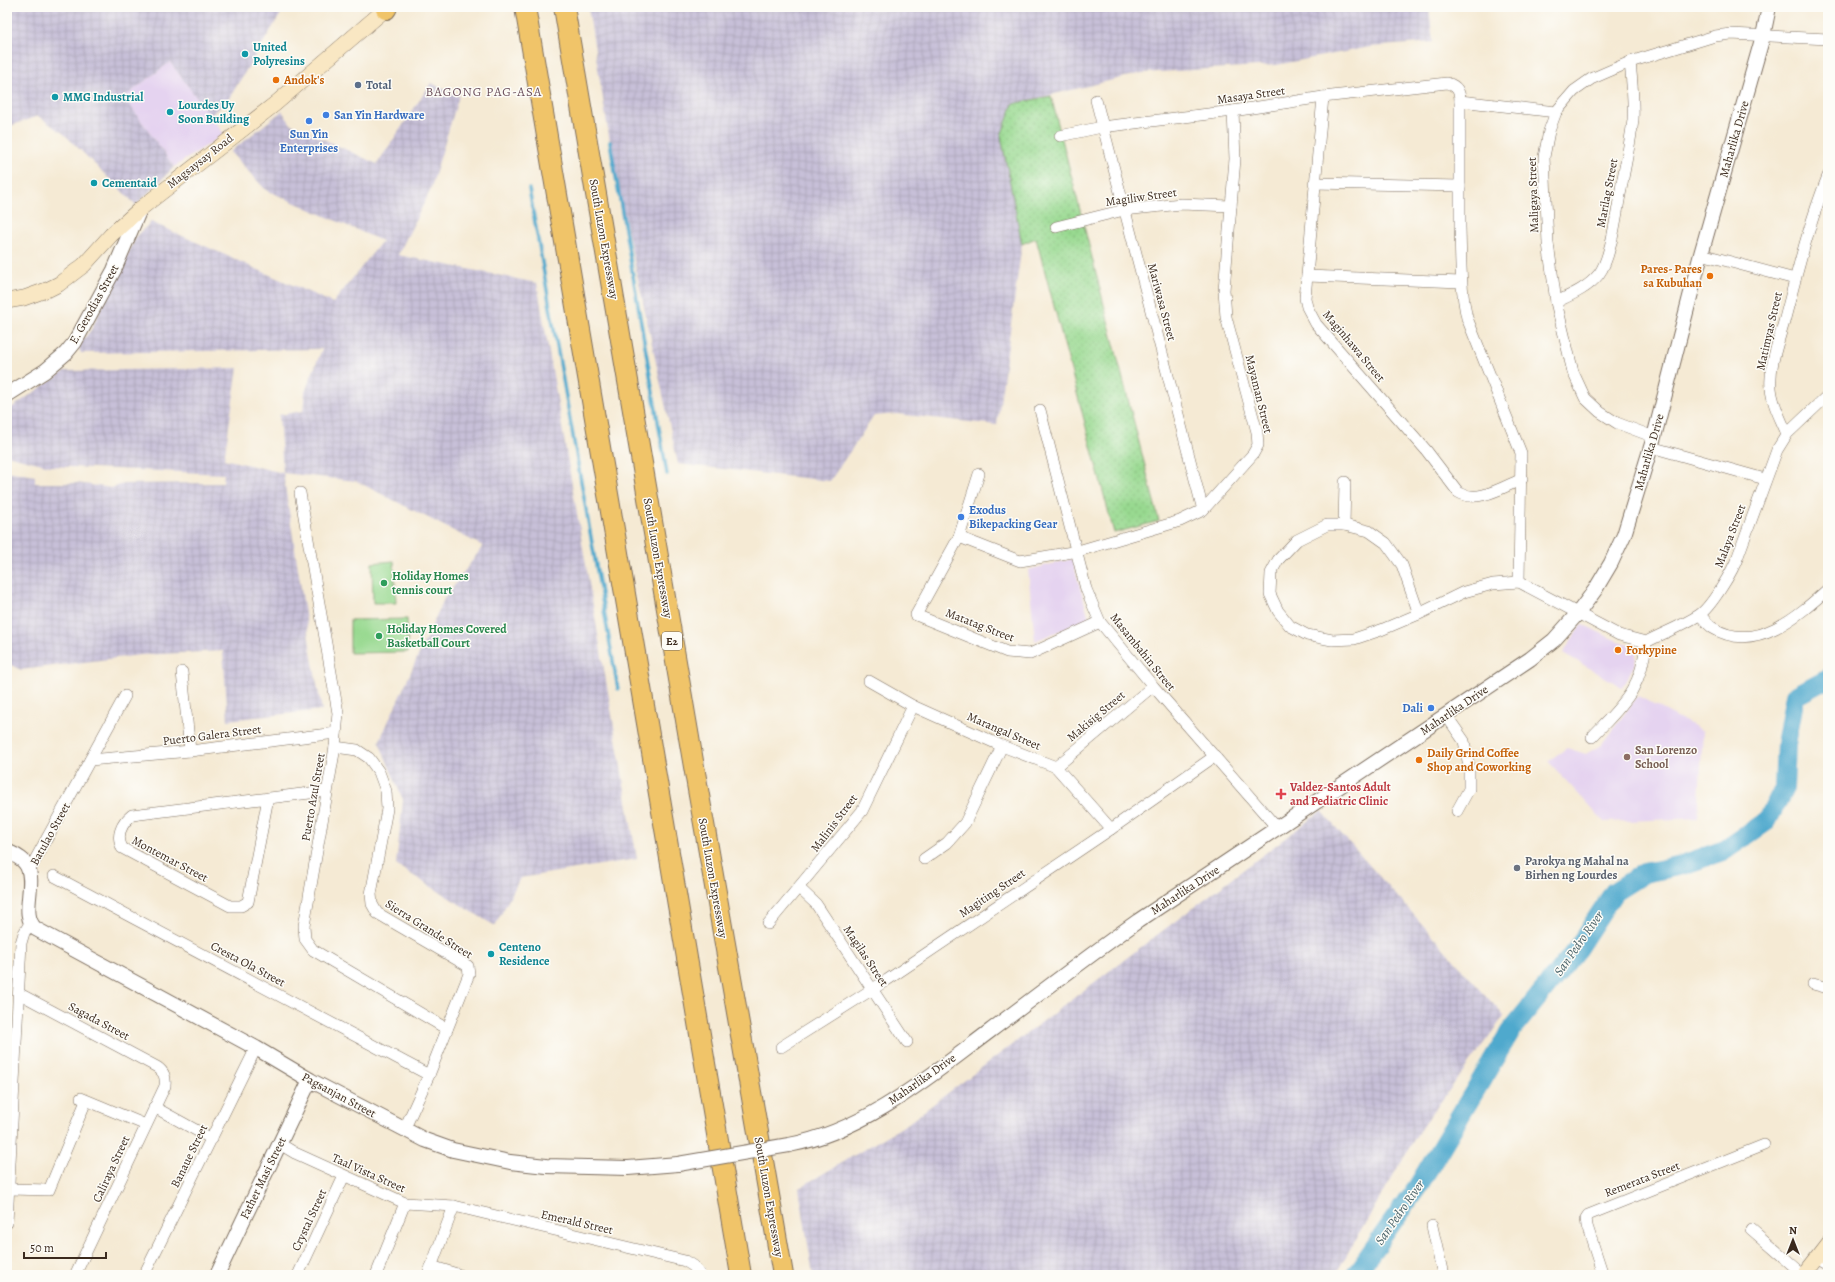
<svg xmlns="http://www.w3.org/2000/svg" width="1835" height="1282" viewBox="0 0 1835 1282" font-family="Alegreya,serif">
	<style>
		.built { fill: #e5d3f0 }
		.industrial { fill: url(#industrial-grid) }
		.green { fill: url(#green-dots); stroke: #6a8257 }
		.pitch { fill: #98d990; stroke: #6a8257 }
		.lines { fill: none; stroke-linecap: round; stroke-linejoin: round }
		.stream { stroke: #4fa9cd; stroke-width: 3.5 }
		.river { stroke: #4fa9cd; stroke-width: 20 }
		.minor-casing { stroke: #7c6d5e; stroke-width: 12 }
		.tertiary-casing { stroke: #7c6d5e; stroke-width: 16 }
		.secondary-casing { stroke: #7c6d5e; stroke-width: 16 }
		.motorway-casing { stroke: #7c6d5e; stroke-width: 22 }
		.minor { stroke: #fff; stroke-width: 11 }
		.tertiary { stroke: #fff; stroke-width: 14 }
		.secondary { stroke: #f9e7c3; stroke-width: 15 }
		.motorway { stroke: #f0c469; stroke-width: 20 }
		.tertiary-bridge-casing { stroke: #7c6d5e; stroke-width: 16; stroke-linecap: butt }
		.tertiary-bridge { stroke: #fff; stroke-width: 14 }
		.culture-dot { fill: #0f9aa8; stroke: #fdfcf7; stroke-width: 1.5 }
		.food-dot { fill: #e8710a; stroke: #fdfcf7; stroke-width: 1.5 }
		.service-dot { fill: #5c6f8a; stroke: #fdfcf7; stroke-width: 1.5 }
		.shop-dot { fill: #3f7fe0; stroke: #fdfcf7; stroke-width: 1.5 }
		.leisure-dot { fill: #2e9e5b; stroke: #fdfcf7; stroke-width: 1.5 }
		.education-dot { fill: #8d6e63; stroke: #fdfcf7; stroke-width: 1.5 }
		.health-dot { fill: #e0444e; stroke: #fdfcf7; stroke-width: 1.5 }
		.worship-dot { fill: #6b7280; stroke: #fdfcf7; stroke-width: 1.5 }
		.labels { text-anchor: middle; stroke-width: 3; stroke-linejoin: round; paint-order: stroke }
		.shield { fill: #fdfcf7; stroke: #75695f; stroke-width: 1 }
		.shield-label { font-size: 11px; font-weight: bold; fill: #3b2a1e }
		.culture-label { font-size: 12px; font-weight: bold; fill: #0d838f; stroke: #fdfcf7; text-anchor: start }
		.food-label { font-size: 12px; font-weight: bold; fill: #c56008; stroke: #fdfcf7; text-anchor: start }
		.service-label { font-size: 12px; font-weight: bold; fill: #4e5e75; stroke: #fdfcf7; text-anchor: start }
		.street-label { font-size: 12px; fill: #3b2a1e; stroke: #fdfcf7 }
		.shop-label { font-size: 12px; font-weight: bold; fill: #366cbe; stroke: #fdfcf7; text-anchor: start }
		.leisure-label { font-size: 12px; font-weight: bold; fill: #27864d; stroke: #fdfcf7; text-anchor: start }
		.education-label { font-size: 12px; font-weight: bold; fill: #785e54; stroke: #fdfcf7; text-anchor: start }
		.health-label { font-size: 12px; font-weight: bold; fill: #be3a42; stroke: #fdfcf7; text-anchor: start }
		.worship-label { font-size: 12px; font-weight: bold; fill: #5b616d; stroke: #fdfcf7; text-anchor: start }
		.neighbourhood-label { font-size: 13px; letter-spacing: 1px; fill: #6d515d; stroke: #fdfcf7 }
		.water-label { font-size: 13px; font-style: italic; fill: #435d64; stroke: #fdfcf7 }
	</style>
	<defs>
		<pattern id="industrial-grid" width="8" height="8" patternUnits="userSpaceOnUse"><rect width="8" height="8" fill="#c7c0d8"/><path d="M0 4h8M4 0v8" fill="none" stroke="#aca5b9"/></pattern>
		<pattern id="green-dots" width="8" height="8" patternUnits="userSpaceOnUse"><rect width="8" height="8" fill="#98d990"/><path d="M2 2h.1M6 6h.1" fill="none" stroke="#84ba7c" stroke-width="1.8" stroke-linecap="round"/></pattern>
	</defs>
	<rect width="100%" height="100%" fill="#fdfcf7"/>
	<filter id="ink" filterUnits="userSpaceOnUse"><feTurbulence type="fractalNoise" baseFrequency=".025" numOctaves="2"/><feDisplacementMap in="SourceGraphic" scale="8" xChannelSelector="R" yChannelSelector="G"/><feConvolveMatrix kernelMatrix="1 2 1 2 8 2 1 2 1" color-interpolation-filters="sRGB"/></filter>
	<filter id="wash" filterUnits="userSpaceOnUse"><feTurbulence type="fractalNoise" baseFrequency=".012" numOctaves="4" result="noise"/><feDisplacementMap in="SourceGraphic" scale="16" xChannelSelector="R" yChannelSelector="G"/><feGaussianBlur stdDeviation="0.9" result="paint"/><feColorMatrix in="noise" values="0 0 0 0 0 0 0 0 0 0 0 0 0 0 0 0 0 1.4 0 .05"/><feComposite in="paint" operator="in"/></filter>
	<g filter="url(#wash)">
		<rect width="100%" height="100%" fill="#f5ead4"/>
		<g class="built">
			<path d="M170,62L224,134L174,167L124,97Z"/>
			<path d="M1072,559L1089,618L1035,641L1028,570Z"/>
			<path d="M1582,624L1613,639L1637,647L1635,664L1622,687L1563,653Z"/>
			<path d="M1638,696L1703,731L1698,818L1604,822L1548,761L1567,748L1586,754L1601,745Z"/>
		</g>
		<g class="industrial">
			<path d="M7,7H285L228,100L214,112L211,117L170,62L124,97L174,167L136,205L64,134L38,116L7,127Z"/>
			<path d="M588,7H1429L1433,42L1370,47L1276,65L1142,73L1013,104L1001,136L1022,244L997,425L897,414L874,416L830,481L678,464L615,173Z"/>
			<path d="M431,83L459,96L430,191L398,255L537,283L637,859L520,878L495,926L396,865L403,800L379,742L444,599L483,546L356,481L283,473L312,658L322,710L228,720L223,651L140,655L21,670L7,663V471L35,476V483H77L111,488L124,484L223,483L224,474L50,466L7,455V411L65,371L238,368L224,459L283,473L279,415L303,411L305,392L322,349L81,353L78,346L91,330L136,237L151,222L333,303L382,241L266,190L230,152L282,111L291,124L377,164Z"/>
			<path d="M1321,811L1504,1016L1419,1131L1335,1275H813L799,1188L907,1124Z"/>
		</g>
		<path class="green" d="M1051,96L1159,521L1114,533L1036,238L1022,244L1001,136L1013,104Z"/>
		<g class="pitch">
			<path d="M394,561L396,603H373L372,563Z"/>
			<path d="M407,619L408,652L350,653V620Z"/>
		</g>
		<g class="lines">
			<g class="stream">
				<path d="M610,142L667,474"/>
				<path d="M529,189L618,689"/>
			</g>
			<path class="river" d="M1355,1275L1418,1186L1510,1032L1577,949L1614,892L1644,873L1682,865L1725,850L1767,821L1784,788L1786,744L1795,696L1828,678"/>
		</g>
	</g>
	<g filter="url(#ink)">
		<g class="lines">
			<g class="minor-casing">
				<g id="minor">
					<path d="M1323,97L1305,298L1307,307L1316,324L1426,450L1458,492C1477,504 1503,487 1522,479"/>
					<path d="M1096,100L1203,510"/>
					<path d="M1460,101L1556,112"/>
					<path d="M1060,136L1102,127L1233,111L1323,97L1447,83C1457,86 1460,91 1460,101C1460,143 1460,185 1460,227C1461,258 1460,288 1467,318L1521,453L1519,582"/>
					<path d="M1314,183L1460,186"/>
					<path d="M1056,227L1124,210L1181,204L1231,206"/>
					<path d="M1701,254L1795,279"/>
					<path d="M1307,276L1461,282"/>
					<path d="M1556,302C1571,295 1588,288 1599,274C1611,258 1616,216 1620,195C1624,170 1630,145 1633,120C1634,100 1632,81 1630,62"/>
					<path d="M1040,410L1086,589L1100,622L1153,686L1278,829"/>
					<path d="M1787,434C1781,419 1772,404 1771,388C1769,366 1778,343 1784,322C1797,273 1809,223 1828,176"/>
					<path d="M1654,437L1617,423L1600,412L1585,398L1573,372L1556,302L1548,243L1544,157L1549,131L1556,112L1574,91L1591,79L1630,62L1715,36L1731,34L1828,39"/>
					<path d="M1651,447L1765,479"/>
					<path d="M300,493L338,713L335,747L304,926L305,939L313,950L447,1029"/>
					<path d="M1344,525L1345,482"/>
					<path d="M959,537L979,474"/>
					<path d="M1419,614L1402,565L1386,543L1369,531L1344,525H1327L1297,540L1278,560L1271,573L1270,594L1278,611L1290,626L1307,635L1332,640L1354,639L1381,630L1419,614L1464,592L1493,584L1519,582L1619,635L1646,642C1663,633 1682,626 1699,615C1711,607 1733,571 1738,556L1777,450L1787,434L1828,395"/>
					<path d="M1700,615C1704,619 1708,625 1713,628C1755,654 1798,616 1828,589"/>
					<path d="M1100,622L1030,654L1007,652L916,615L959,537L1020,561L1078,551L1180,521L1203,510L1253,454L1258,445L1257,432L1226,317L1225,303L1224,290L1235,159L1233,111"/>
					<path d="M182,672L190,751"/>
					<path d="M869,681L913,706L1002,746L1056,767L1111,829"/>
					<path d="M1446,715L1464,741L1469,766V789L1457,811"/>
					<path d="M1592,737C1622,705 1642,690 1646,642"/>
					<path d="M335,747L357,750L369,758L379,772L386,791L387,809L371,894L372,904L377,913L468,966L469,974L429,1075L404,1130"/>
					<path d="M90,760L190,751L336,733"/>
					<path d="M1056,767L1153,686"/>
					<path d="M268,798L248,902L241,906H230L122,848C116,836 121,824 132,815L326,791"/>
					<path d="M924,859L947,843L965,823L1002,746"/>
					<path d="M29,871L125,696"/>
					<path d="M54,876L429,1075"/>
					<path d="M799,888L816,904L907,1042"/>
					<path d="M768,924L862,811L913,706"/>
					<path d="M1813,984L1828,988"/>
					<path d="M20,994L157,1067C164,1072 166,1077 165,1086L75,1275"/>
					<path d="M781,1047L887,980L1111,829L1215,756"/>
					<path d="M81,1098L146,1125"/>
					<path d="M154,1107L212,1139"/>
					<path d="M280,1144L295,1153L405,1203L454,1206L685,1261L693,1266L700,1275"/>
					<path d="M10,1189L49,1190L86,1101"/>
					<path d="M7,1223L21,943L24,933L30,923"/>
					<path d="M1432,1226L1443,1275"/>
					<path d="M1751,1229L1804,1275"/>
					<path d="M1817,1258L1828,1264"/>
					<path d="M431,1266L460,1275"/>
					<path d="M144,1275L256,1048"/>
					<path d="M298,1275L344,1176"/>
					<path d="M376,1275L405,1203"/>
					<path d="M428,1275L454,1206"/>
					<path d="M1603,1275L1587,1226L1586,1218L1588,1215L1764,1145"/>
				</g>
			</g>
			<g class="tertiary-casing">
				<g id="tertiary">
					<path d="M7,395L45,371L66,353L75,342L114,270L140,209"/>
					<path d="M7,851C14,855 23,858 27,866C37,884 19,915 36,929L256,1048L310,1080L425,1140L453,1150L510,1162L546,1166L628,1168L678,1164"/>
					<path d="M789,1145C865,1131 930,1076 990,1031C1039,994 1087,957 1138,921L1530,659L1554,640L1578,613L1595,590L1611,563L1624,535L1654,437L1701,254L1763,36L1769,7"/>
					<path d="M217,1275L310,1080"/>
				</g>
			</g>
			<g class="secondary-casing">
				<g id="secondary">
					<path d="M7,301L24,298L49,289L59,284L84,265L111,235L140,209L275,104L388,7"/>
					<path d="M1804,1275L1828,1244"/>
				</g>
			</g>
			<g class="motorway-casing">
				<g id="motorway">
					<path d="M525,7L741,1275"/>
					<path d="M564,7L693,761L783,1275"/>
					<path d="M386,9L387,7"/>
				</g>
			</g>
			<use href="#minor" class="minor"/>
			<use href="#tertiary" class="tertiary"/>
			<use href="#secondary" class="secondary"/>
			<use href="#motorway" class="motorway"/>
			<g class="tertiary-bridge-casing">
				<path id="tertiary-bridge" d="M678,1164L789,1145"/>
			</g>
			<use href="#tertiary-bridge" class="tertiary-bridge"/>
		</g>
	</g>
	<g class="culture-dot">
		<circle cx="245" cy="54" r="4"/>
		<circle cx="55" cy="97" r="4"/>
		<circle cx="170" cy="112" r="4"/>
		<circle cx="94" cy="183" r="4"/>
		<circle cx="491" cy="954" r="4"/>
	</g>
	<g class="food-dot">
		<circle cx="276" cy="80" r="4"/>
		<circle cx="1710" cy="276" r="4"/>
		<circle cx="1618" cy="650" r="4"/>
		<circle cx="1419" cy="760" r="4"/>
	</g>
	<circle class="service-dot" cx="358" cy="85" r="4"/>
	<g class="shop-dot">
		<circle cx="326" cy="115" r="4"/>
		<circle cx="309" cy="121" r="4"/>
		<circle cx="961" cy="517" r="4"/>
		<circle cx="1431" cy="708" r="4"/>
	</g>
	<g class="leisure-dot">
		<circle cx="384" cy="583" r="4"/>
		<circle cx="379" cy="636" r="4"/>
	</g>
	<circle class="education-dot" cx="1627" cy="757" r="4"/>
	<path class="health-dot" d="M1279 788h4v4h4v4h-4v4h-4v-4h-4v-4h4z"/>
	<circle class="worship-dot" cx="1517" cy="868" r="4"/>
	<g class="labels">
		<rect class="shield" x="662" y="632" width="20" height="18" rx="3"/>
		<g class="shield-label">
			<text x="672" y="645">E2</text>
		</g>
		<g class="culture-label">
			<text x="253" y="51">United<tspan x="253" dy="14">Polyresins</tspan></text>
			<text x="63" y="101">MMG Industrial</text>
			<text x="178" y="109">Lourdes Uy<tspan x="178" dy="14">Soon Building</tspan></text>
			<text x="102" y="187">Cementaid</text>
			<text x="499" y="951">Centeno<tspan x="499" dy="14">Residence</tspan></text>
		</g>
		<g class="food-label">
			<text x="284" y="84">Andok's</text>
			<text x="1702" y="273" text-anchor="end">Pares- Pares<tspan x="1702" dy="14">sa Kubuhan</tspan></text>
			<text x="1626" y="654">Forkypine</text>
			<text x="1427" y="757">Daily Grind Coffee<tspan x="1427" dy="14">Shop and Coworking</tspan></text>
		</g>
		<g class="service-label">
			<text x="366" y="89">Total</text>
		</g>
		<g class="street-label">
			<text transform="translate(1251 95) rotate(-8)" y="4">Masaya Street</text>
			<text transform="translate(1734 139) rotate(-74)" y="4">Maharlika Drive</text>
			<text transform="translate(200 161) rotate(-38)" y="4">Magsaysay Road</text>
			<text transform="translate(1607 193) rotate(-79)" y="4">Marilag Street</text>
			<text transform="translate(1533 195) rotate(-92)" y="4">Maligaya Street</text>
			<text transform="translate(1141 197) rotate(-8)" y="4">Magiliw Street</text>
			<text transform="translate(604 239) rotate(80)" y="4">South Luzon Expressway</text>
			<text transform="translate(1162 302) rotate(75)" y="4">Mariwasa Street</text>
			<text transform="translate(94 304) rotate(-61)" y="4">E. Gerodias Street</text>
			<text transform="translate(1769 331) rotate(-77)" y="4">Matimyas Street</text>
			<text transform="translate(1354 346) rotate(50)" y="4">Maginhawa Street</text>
			<text transform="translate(1259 394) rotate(76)" y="4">Mayaman Street</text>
			<text transform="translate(1649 452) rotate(-74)" y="4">Maharlika Drive</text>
			<text transform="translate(1730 536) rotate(-69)" y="4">Malaya Street</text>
			<text transform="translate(658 558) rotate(80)" y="4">South Luzon Expressway</text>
			<text transform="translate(980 625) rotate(21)" y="4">Matatag Street</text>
			<text transform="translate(1143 652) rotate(51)" y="4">Masambahin Street</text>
			<text transform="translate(1454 710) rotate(-34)" y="4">Maharlika Drive</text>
			<text transform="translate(1096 716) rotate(-40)" y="4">Makisig Street</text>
			<text transform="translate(1004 731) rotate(23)" y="4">Marangal Street</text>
			<text transform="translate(212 735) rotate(-7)" y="4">Puerto Galera Street</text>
			<text transform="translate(313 797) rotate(-80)" y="4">Puerto Azul Street</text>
			<text transform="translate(834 823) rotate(-53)" y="4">Malinis Street</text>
			<text transform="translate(50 834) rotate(-61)" y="4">Batulao Street</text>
			<text transform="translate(170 859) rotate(28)" y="4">Montemar Street</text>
			<text transform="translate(713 878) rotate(80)" y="4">South Luzon Expressway</text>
			<text transform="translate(1185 890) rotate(-33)" y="4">Maharlika Drive</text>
			<text transform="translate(992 893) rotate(-34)" y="4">Magiting Street</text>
			<text transform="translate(429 929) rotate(32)" y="4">Sierra Grande Street</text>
			<text transform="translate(866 956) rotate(56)" y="4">Magilas Street</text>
			<text transform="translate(248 964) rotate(28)" y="4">Cresta Ola Street</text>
			<text transform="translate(99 1021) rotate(28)" y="4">Sagada Street</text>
			<text transform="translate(922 1079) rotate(-35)" y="4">Maharlika Drive</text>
			<text transform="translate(339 1095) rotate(28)" y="4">Pagsanjan Street</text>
			<text transform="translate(189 1156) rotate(-64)" y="4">Banaue Street</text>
			<text transform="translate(111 1169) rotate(-65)" y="4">Caliraya Street</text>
			<text transform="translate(369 1173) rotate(24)" y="4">Taal Vista Street</text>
			<text transform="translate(263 1178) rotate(-64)" y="4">Father Masi Street</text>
			<text transform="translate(1642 1179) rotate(-21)" y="4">Remerata Street</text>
			<text transform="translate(769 1197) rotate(80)" y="4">South Luzon Expressway</text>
			<text transform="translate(309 1220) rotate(-65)" y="4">Crystal Street</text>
			<text transform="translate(577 1222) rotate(13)" y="4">Emerald Street</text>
		</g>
		<g class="shop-label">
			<text x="334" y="119">San Yin Hardware</text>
			<text x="309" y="138" text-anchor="middle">Sun Yin<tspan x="309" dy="14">Enterprises</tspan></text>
			<text x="969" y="514">Exodus<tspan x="969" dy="14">Bikepacking Gear</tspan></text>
			<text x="1423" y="712" text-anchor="end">Dali</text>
		</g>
		<g class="leisure-label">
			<text x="392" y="580">Holiday Homes<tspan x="392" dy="14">tennis court</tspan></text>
			<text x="387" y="633">Holiday Homes Covered<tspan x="387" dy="14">Basketball Court</tspan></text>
		</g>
		<g class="education-label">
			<text x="1635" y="754">San Lorenzo<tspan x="1635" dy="14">School</tspan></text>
		</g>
		<g class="health-label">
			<text x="1290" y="791">Valdez-Santos Adult<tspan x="1290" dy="14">and Pediatric Clinic</tspan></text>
		</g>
		<g class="worship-label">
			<text x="1525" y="865">Parokya ng Mahal na<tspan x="1525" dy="14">Birhen ng Lourdes</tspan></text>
		</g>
		<g class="neighbourhood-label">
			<text x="484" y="96">BAGONG PAG-ASA</text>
		</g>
		<g class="water-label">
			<text transform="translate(1578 943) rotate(-55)" y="5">San Pedro River</text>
			<text transform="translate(1399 1212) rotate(-55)" y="5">San Pedro River</text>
		</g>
	</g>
	<rect width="1835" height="1282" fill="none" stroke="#fdfcf7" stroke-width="24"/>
	<g transform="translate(1793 1240)" stroke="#fdfcf7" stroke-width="3" paint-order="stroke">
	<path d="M0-3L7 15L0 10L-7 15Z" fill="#3b2a1e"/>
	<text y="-6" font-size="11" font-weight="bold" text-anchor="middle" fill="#3b2a1e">N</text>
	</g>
	<path d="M24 1252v6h82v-6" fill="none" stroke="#3b2a1e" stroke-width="2"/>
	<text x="30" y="1252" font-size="12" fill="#3b2a1e" stroke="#fdfcf7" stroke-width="3" paint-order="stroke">50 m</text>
</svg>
